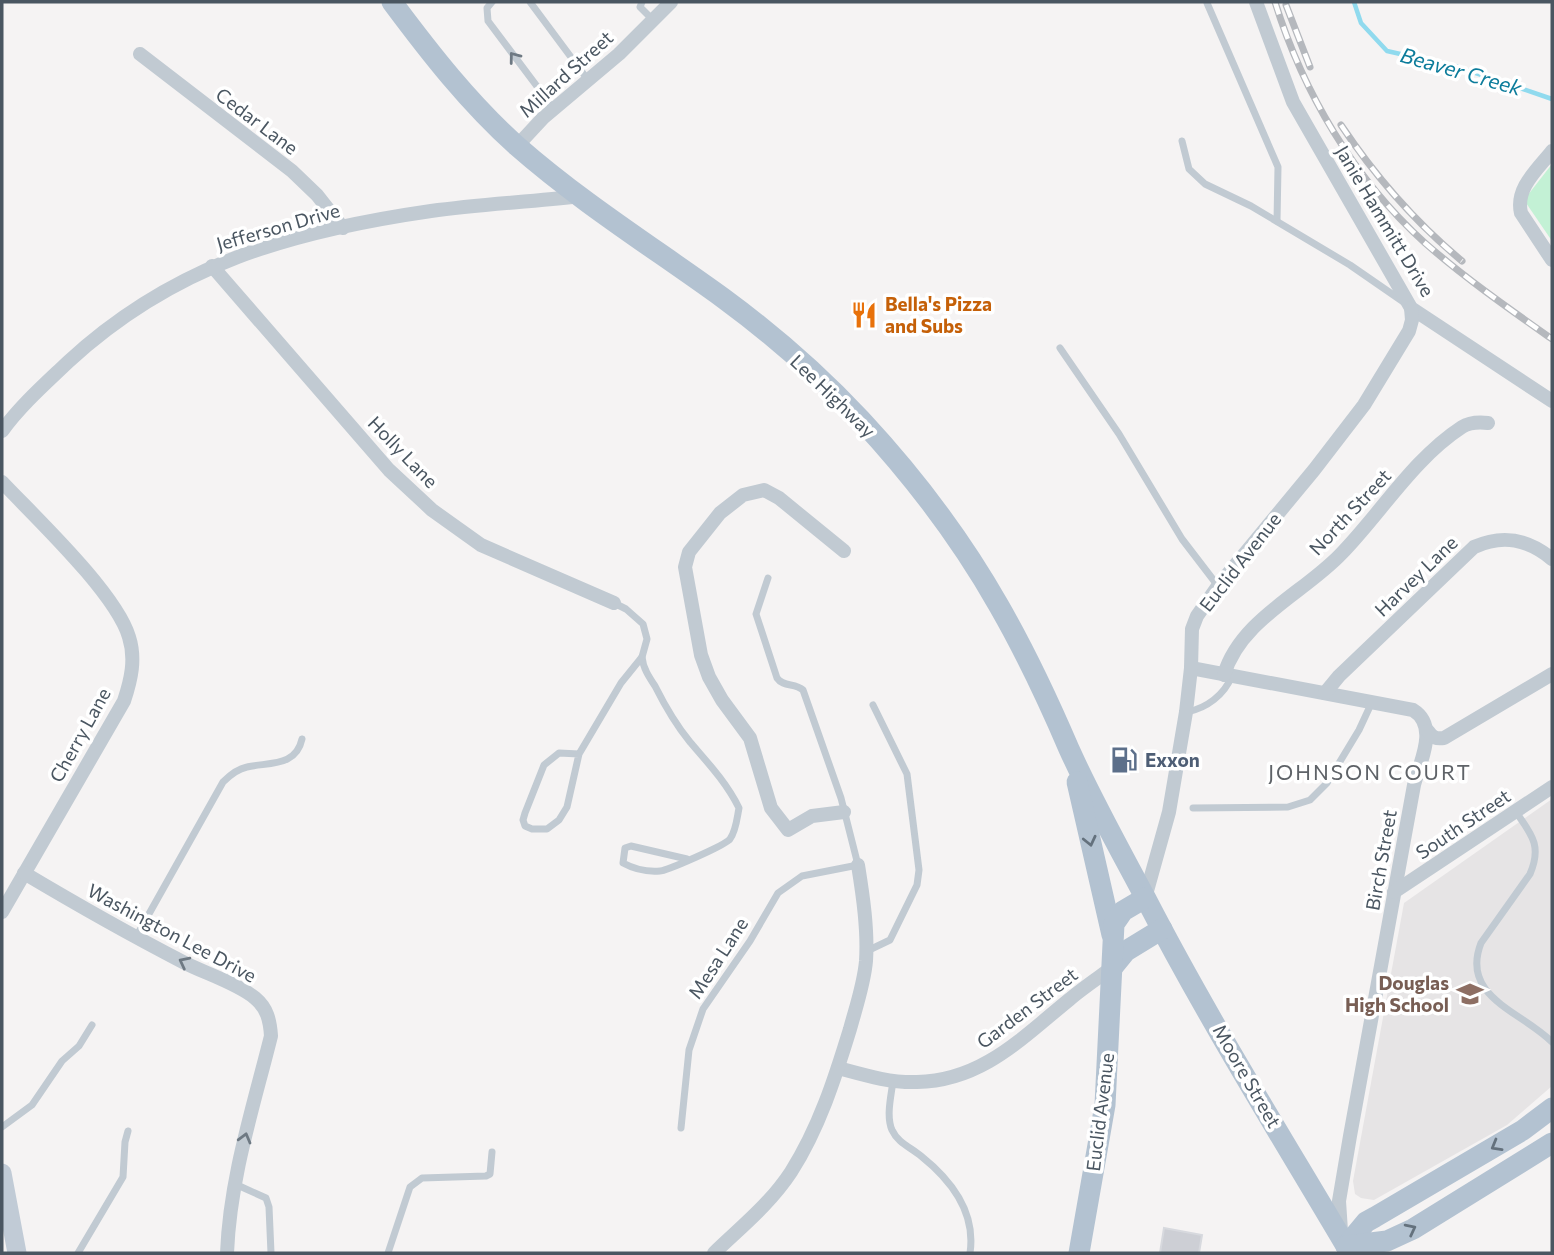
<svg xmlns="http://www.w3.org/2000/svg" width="1554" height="1255" viewBox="0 0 1554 1255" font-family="Commissioner,sans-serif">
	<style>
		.education { fill: #e6e4e5 }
		.green { fill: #c3f1d5 }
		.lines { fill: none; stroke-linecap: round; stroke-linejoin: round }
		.stream { stroke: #90daee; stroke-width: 4.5 }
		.building { fill: #cdcfd5; stroke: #d7d9de; stroke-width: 2 }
		.lane { stroke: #c1cad2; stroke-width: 7 }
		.street { stroke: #c1cad2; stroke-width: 14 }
		.secondary { stroke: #c1cbd6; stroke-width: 19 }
		.primary { stroke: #b3c2d1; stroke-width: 21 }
		.rail-casing { stroke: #b5b8bd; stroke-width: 7 }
		.rail { stroke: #fff; stroke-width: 4.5; stroke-dasharray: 13; stroke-linecap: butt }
		.oneway { stroke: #6e7983 }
		.oneway2 { stroke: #64717d }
		.labels { text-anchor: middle; stroke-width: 7; stroke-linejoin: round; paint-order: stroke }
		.street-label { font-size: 19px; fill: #4a5661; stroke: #fff }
		.food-label { font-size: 19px; font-weight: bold; fill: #c56008; stroke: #fff; text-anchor: start }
		.service-label { font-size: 19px; font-weight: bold; fill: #4e5e75; stroke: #fff; text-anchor: start }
		.education-label { font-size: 19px; font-weight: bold; fill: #785e54; stroke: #fff; text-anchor: end }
		.water-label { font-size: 21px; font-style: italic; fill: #0c7c9b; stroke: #fff }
		.neighbourhood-label { font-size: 21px; letter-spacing: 2px; fill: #5f6368; stroke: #fff }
	</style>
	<rect width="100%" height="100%" fill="#f5f3f3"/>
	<path class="education" d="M1552,799V1086L1507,1125L1374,1200L1361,1198L1355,1194L1353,1181L1404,903Z"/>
	<path class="green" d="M1552,164V241L1524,200Z"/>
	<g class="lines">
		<path class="stream" d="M1354,2L1361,23L1387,51L1458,67L1552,99"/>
	</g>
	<path class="building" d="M1164,1228L1202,1235L1199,1253H1160Z"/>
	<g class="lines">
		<g class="lane">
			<path d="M492,2L487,8L488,21L554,109"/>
			<path d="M530,2L588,80"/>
			<path d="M642,2L640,7L653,20"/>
			<path d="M1207,3L1278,167L1277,221"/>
			<path d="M1182,141L1189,169L1205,184L1251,206L1350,265L1405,303"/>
			<path d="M1060,348L1119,434L1182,539L1218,586"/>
			<path d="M642,657C643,668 649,677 655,686C665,706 676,725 690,742C708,763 726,782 739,808C737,818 736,831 730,839C726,845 666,871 660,871C648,872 634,869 623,863L625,848L631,846L687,859"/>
			<path d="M1187,712C1207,708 1224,695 1232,676"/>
			<path d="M579,754L559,753L544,765L525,813L523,820L525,826L532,829H547L559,820L567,807L579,754L621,683L642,657L647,639L643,624L626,609L614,603"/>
			<path d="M1193,808L1288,807L1310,800L1327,783L1359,730L1372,702"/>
			<path d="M1516,812C1532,835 1542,846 1530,874L1481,943C1460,997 1521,1011 1552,1042"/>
			<path d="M136,937L223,782C230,775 237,769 247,767C269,762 296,767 302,739"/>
			<path d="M867,951L890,940L917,885L919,870L907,774L873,705"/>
			<path d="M893,1081C891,1097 886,1116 892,1130C898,1143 910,1147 921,1156C951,1180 976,1213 970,1253"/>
			<path d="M2,1127L32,1105L62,1061L79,1046L92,1025"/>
			<path d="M681,1128L689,1050L703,1009L750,941L778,893L802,876L858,865L841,798L803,690C795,683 783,687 777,678L756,614L768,578"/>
			<path d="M235,1184L266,1198L269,1207L271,1253"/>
			<path d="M78,1253L123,1177L125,1142L128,1131"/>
			<path d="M388,1253L410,1187L422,1178L486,1176L490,1174L492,1152"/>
		</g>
		<g class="street">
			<path d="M1256,2L1293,102L1411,308L1552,401"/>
			<path d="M140,54L292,171L317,195L343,228"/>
			<path d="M517,146L543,118L619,54L671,2"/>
			<path d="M1552,151C1538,169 1515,188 1521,213L1552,260"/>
			<path d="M212,266L389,470L432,510L481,545L614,603"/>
			<path d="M2,431C21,405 45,384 68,362C174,264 292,231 431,211C481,204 531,202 580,196"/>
			<path d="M2,482C35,517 116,593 129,637C136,659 131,680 124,701L2,912"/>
			<path d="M844,551L779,498L764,490L743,495L720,513L689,552L685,567L701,655L709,677L722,700L750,738L771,808L788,830L812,816L844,812"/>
			<path d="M1191,668L1413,710C1439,726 1420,762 1414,785L1350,1136L1339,1201L1341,1231"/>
			<path d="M1224,675C1240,620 1304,593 1341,554C1381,513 1413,459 1462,427C1470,422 1479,422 1488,423"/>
			<path d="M1325,693L1339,676L1474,547C1503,534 1528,539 1552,559"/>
			<path d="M1428,731C1433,738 1436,739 1444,738L1552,674"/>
			<path d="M24,873C76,904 129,934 183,962C204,973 237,983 255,998C267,1008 270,1020 271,1036C253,1108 230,1178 227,1253"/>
			<path d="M1394,892L1552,787"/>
			<path d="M1145,898L1169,812L1186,712L1191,668L1192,629L1197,616L1218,586L1314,470L1364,405L1409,331L1412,320L1411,308"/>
			<path d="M838,1068C864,1075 890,1083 917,1082C982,1081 1023,1037 1070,999C1083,988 1098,978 1113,967"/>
			<path d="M714,1253C741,1227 770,1204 791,1172C819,1128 835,1078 850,1029C856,1007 864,984 866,961C868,930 863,896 858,865"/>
		</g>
		<path class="secondary" d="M2,1173L17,1253"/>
		<g class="primary">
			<path d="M392,2C430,53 469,103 517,146C582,203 654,248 723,298C772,334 820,376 861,420C913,476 961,539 999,606C1026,653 1048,700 1069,749C1092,800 1120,850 1146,899C1207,1017 1278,1131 1346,1246"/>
			<path d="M1077,782L1112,935"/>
			<path d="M1113,967L1126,951L1162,929"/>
			<path d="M1346,1246L1366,1222L1375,1217L1523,1130L1552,1108"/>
			<path d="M1346,1246L1387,1241L1413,1229L1552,1143"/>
			<path d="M1079,1253L1105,1105L1114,924L1123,911L1145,898"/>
		</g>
		<g class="rail-casing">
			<g id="rail">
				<path d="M1275,2C1303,92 1354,179 1425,243C1465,278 1508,308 1552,339"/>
				<path d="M1286,5L1310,67"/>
				<path d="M1341,125C1375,176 1415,222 1462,261"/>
			</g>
		</g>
		<use href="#rail" class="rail"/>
	</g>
	<defs><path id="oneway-chevron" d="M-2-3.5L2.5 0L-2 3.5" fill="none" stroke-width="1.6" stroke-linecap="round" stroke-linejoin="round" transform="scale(1.75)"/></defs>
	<g class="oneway">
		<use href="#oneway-chevron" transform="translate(514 57) rotate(-127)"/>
		<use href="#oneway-chevron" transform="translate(184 962) rotate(-153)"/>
		<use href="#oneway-chevron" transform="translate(245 1138) rotate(-75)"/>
	</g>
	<g class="oneway2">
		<use href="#oneway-chevron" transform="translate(1090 841) rotate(77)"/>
		<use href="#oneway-chevron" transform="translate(1496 1146) rotate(150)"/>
		<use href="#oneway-chevron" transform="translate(1411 1229) rotate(-27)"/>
	</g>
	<defs>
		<g id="restaurant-bare" transform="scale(2.1)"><path d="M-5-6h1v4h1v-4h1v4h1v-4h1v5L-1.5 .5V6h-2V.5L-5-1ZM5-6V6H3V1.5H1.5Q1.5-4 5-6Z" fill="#e8710a" stroke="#fff" stroke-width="2.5" paint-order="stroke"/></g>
		<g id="fuel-bare" transform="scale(2.1)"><path d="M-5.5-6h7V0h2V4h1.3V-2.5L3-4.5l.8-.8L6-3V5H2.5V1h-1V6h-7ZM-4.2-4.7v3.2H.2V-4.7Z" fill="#5c6f8a" stroke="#fff" stroke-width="2.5" paint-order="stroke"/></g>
		<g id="school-bare" transform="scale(2.1)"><path d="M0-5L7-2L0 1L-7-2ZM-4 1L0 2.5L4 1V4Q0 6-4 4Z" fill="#8d6e63" stroke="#fff" stroke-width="2.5" paint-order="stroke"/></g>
	</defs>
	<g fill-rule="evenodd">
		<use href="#restaurant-bare" x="864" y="315"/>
		<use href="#fuel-bare" x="1124" y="760"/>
		<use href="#school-bare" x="1470" y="994"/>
	</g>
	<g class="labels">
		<g class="street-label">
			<text transform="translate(566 74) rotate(-42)" y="7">Millard Street</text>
			<text transform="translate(257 121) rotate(37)" y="7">Cedar Lane</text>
			<text transform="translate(1385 221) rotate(59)" y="7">Janie Hammitt Drive</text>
			<text transform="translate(278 227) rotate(-16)" y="7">Jefferson Drive</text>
			<text transform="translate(833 396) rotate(44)" y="7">Lee Highway</text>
			<text transform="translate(403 452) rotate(46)" y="7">Holly Lane</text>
			<text transform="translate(1350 512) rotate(-47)" y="7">North Street</text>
			<text transform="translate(1240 562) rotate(-52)" y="7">Euclid Avenue</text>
			<text transform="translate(1416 576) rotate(-44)" y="7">Harvey Lane</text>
			<text transform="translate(80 735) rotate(-61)" y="7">Cherry Lane</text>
			<text transform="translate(1463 824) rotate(-34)" y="7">South Street</text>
			<text transform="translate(1381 860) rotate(-80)" y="7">Birch Street</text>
			<text transform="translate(172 933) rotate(28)" y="7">Washington Lee Drive</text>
			<text transform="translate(718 958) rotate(-57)" y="7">Mesa Lane</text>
			<text transform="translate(1027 1008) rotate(-37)" y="7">Garden Street</text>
			<text transform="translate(1247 1076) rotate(60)" y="7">Moore Street</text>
			<text transform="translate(1100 1112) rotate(-83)" y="7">Euclid Avenue</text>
		</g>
		<g class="food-label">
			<text x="885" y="311">Bella's Pizza<tspan x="885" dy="22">and Subs</tspan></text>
		</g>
		<g class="service-label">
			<text x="1145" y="767">Exxon</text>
		</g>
		<g class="education-label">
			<text x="1449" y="990">Douglas<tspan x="1449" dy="22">High School</tspan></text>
		</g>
		<g class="water-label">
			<text transform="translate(1461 72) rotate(16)" y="7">Beaver Creek</text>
		</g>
		<g class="neighbourhood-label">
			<text x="1370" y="780">JOHNSON COURT</text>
		</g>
	</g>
	<rect width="1554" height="1255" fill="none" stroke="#4a5661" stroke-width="7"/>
</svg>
